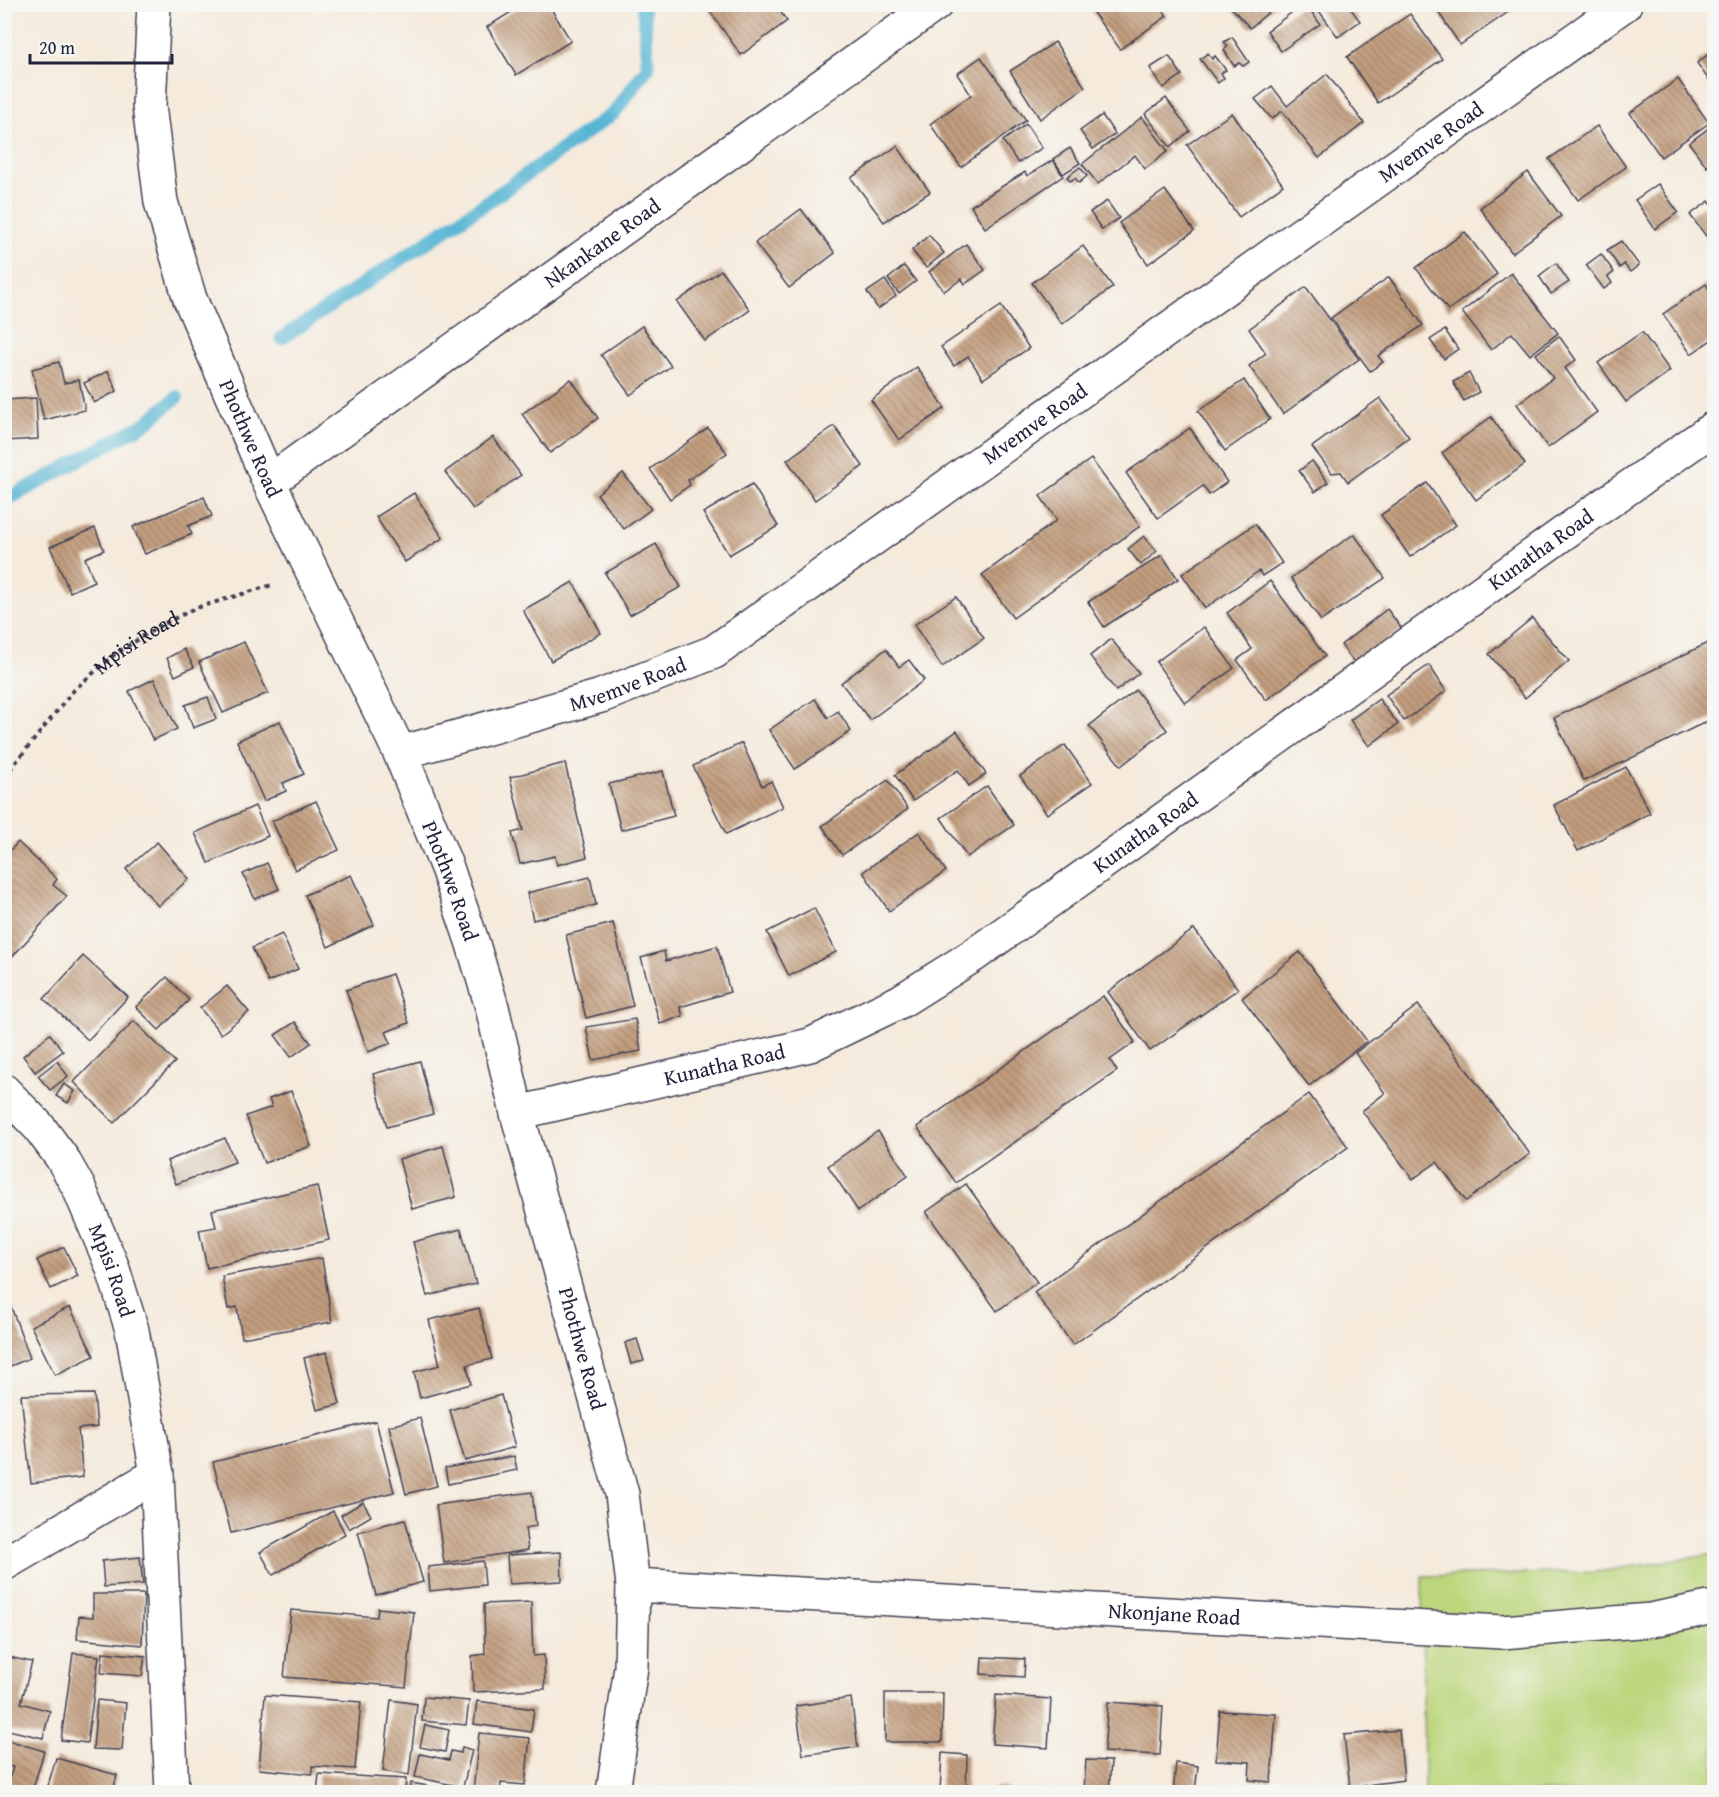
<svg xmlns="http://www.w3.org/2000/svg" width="1719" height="1797" viewBox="0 0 1719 1797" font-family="'Gentium Book Plus',serif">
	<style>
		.green { fill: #bcd67c; stroke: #6f7c5c; stroke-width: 1.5 }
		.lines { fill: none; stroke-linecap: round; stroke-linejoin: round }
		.stream { stroke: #56b5d4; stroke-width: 14 }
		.building { fill: url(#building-back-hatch) }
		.minor-casing { stroke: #424053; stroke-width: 36 }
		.path { stroke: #424053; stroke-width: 4; stroke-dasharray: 4.5 4.5; stroke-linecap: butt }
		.minor { stroke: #fff; stroke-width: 33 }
		.labels { text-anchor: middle; stroke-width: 4.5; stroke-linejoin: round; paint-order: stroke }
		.street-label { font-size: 21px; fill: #22223b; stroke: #f6f6f2 }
	</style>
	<defs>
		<pattern id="building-back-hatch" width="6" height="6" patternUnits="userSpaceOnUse" patternTransform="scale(1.5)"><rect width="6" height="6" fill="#c29d7e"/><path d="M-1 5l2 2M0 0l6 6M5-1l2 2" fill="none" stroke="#9d8068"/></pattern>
	</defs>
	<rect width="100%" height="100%" fill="#f6f6f2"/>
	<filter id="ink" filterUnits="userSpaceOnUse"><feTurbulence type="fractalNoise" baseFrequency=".0167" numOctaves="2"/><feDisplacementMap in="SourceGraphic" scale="12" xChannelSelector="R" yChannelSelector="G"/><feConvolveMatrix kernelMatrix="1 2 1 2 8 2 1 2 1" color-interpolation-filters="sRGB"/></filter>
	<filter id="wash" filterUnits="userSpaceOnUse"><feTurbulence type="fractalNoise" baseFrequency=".008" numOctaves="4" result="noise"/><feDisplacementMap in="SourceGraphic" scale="24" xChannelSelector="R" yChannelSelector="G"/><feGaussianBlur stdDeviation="1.35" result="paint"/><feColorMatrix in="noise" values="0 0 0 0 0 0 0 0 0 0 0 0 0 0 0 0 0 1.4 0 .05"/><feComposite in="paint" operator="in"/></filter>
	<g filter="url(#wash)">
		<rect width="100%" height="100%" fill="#f5eadc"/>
		<path class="green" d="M1714,1554V1792H1424L1422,1576L1596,1572Z"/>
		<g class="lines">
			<g class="stream">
				<path d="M282,338L483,205L614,113L648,67L643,4"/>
				<path d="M4,501L145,424L177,397"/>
			</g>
		</g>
		<g id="blocks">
			<g class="building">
				<path d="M524,4H548L571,41L516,75L487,27Z"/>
				<path d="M714,4H775L787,21L741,55L708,9Z"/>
				<path d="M1090,4H1159L1167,16L1120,49L1088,6Z"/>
				<path d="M1232,4H1278L1250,28L1230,6Z"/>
				<path d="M1303,4H1306L1320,24L1281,51L1267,31Z"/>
				<path d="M1314,4H1355L1350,8L1360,21L1338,37Z"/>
				<path d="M1433,4H1520L1460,45Z"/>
				<path d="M1410,14L1442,59L1378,103L1347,57Z"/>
				<path d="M1232,37L1249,62L1243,66L1239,63L1234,66L1224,50L1228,46L1224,42Z"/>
				<path d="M1055,42L1085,87L1040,119L1010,71Z"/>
				<path d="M1714,50V88L1697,63Z"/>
				<path d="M1208,53L1212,59L1215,56L1226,70L1221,73L1224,78L1218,83L1200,59Z"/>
				<path d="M1169,56L1182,75L1163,88L1150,68Z"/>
				<path d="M981,57L1026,120L961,167L930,124L971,95L957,74Z"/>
				<path d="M1327,74L1364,123L1319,158L1282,111L1272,119L1255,99L1272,86L1287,106Z"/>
				<path d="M1678,79L1709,123L1661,157L1630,113Z"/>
				<path d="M1166,98L1190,131L1170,147L1145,114Z"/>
				<path d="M1232,113L1283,185L1239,217L1187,145Z"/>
				<path d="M1102,115L1115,134L1093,149L1080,131Z"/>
				<path d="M1142,117L1168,151L1145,169L1135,155L1098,184L1082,164Z"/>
				<path d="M1026,124L1042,148L1018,163L1003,141Z"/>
				<path d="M1714,124V161L1707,167L1689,143Z"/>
				<path d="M1597,126L1626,167L1578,200L1549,159Z"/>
				<path d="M897,146L930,192L884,222L851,178Z"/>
				<path d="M1070,148L1080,163L1063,174L1053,159Z"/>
				<path d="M1053,160L1063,176L985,228L971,206L1025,172L1027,176Z"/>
				<path d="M1080,167L1087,176L1079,183L1075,178L1070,181L1067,177Z"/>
				<path d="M1528,172L1561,216L1512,253L1480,208Z"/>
				<path d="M1658,184L1678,212L1655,229L1635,200Z"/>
				<path d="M1165,190L1194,231L1148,264L1119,223Z"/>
				<path d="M1107,201L1119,218L1102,230L1090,212Z"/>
				<path d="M1709,201L1714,208V229L1706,236L1690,215Z"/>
				<path d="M801,209L835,253L789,288L755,243Z"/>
				<path d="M1465,232L1497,274L1448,310L1416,268Z"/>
				<path d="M929,235L944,253L926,268L912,250Z"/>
				<path d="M1621,241L1639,265L1630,272L1624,264L1620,268L1607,250Z"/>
				<path d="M966,244L985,270L965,284L962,279L944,291L929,272Z"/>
				<path d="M1083,246L1113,287L1062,324L1032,283Z"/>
				<path d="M1601,254L1614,272L1608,277L1612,283L1604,289L1586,265Z"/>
				<path d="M1556,263L1569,282L1551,294L1539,276Z"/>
				<path d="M904,266L916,281L899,294L888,279Z"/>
				<path d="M721,270L750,310L705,341L677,302Z"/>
				<path d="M1511,273L1558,333L1530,355L1512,333L1491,350L1462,312Z"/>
				<path d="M1389,277L1423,325L1378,356L1383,362L1370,371L1331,318Z"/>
				<path d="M885,280L896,296L878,309L867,292Z"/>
				<path d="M1706,284L1714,296V338L1691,354L1663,314Z"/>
				<path d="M1306,287L1359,359L1283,414L1249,366L1266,353L1249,329Z"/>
				<path d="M1001,306L1029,348L983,379L968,356L954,366L941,347Z"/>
				<path d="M642,326L671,366L630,395L601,355Z"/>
				<path d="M1445,330L1458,349L1444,359L1430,340Z"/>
				<path d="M1642,332L1670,371L1626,402L1598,363Z"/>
				<path d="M1559,336L1576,360L1565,368L1597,412L1548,448L1517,404L1553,378L1536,354Z"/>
				<path d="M59,362L64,383L79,380L85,410L44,420L32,369Z"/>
				<path d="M917,367L945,408L899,440L871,400Z"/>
				<path d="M108,371L117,391L94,403L84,383Z"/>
				<path d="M1469,373L1479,392L1464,401L1453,382Z"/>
				<path d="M571,379L598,418L550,453L522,414Z"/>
				<path d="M1244,380L1270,419L1225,451L1198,411Z"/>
				<path d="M36,398L38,439L5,441V400Z"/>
				<path d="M1380,398L1409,437L1348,482L1341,472L1332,473L1312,447Z"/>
				<path d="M1491,417L1525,464L1476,500L1442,453Z"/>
				<path d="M834,426L863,466L815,500L787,460Z"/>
				<path d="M708,428L727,453L688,480L690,485L670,499L650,469Z"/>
				<path d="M1190,428L1227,482L1209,495L1203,486L1158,518L1126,473Z"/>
				<path d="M493,437L521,475L473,509L445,472Z"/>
				<path d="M1091,459L1140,526L1013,618L982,575L1057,520L1040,496Z"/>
				<path d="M1312,461L1328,482L1315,492L1299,471Z"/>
				<path d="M623,473L651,509L624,529L597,494Z"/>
				<path d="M1427,483L1456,525L1410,557L1381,515Z"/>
				<path d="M752,484L778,526L729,555L703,513Z"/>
				<path d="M414,493L443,538L405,562L376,517Z"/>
				<path d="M204,497L212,516L188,526L192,534L145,554L133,527Z"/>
				<path d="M1255,524L1282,563L1262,576L1259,571L1205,608L1182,574Z"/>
				<path d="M95,528L104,550L85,558L94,581L70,592L50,547Z"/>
				<path d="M1354,534L1385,578L1321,621L1291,578Z"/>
				<path d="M1144,536L1157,551L1141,565L1128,549Z"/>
				<path d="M656,544L681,587L630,615L605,573Z"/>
				<path d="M1162,555L1178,579L1104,627L1088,602Z"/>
				<path d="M1270,581L1325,656L1266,700L1237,660L1252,649L1227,613Z"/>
				<path d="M573,582L601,633L551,661L523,610Z"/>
				<path d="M956,597L984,638L942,667L914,625Z"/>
				<path d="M1387,609L1402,629L1356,665L1341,645Z"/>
				<path d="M1532,618L1569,661L1525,698L1489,654Z"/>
				<path d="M1204,627L1234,668L1185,703L1156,662Z"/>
				<path d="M1111,639L1139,673L1116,691L1090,656Z"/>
				<path d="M1714,640V718L1584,781L1554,718Z"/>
				<path d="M244,642L268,693L223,713L199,662Z"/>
				<path d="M184,649L194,667L175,676L167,658Z"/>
				<path d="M886,649L899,667L909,660L924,680L870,720L841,683Z"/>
				<path d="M1429,665L1446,691L1404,721L1386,695Z"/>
				<path d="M154,679L177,729L153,740L129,691Z"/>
				<path d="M1136,690L1167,730L1121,766L1089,726Z"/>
				<path d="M208,697L216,719L193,728L185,705Z"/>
				<path d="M815,699L828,718L838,711L851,731L795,769L769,730Z"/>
				<path d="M1379,699L1398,724L1369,746L1350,720Z"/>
				<path d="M280,721L304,774L283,783L286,791L264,801L237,741Z"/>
				<path d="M957,731L986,774L969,786L958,770L913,801L895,775Z"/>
				<path d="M742,743L762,786L771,781L783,807L726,834L693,766Z"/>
				<path d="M1065,745L1092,783L1047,814L1020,776Z"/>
				<path d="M565,763L587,857L557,865L555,856L520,864L512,833L523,830L510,777Z"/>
				<path d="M1626,767L1650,813L1578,851L1554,805Z"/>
				<path d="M663,771L674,816L621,830L609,784Z"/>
				<path d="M888,780L908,809L842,855L822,826Z"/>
				<path d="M987,786L1014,825L967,857L941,818Z"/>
				<path d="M316,801L339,850L295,870L272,821Z"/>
				<path d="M255,806L268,836L209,863L195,833Z"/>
				<path d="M919,832L946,871L889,911L863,872Z"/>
				<path d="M18,842L57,879L53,885L67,896L13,956L4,949V857Z"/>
				<path d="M157,842L189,879L158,906L126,869Z"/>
				<path d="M267,863L279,889L255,899L243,874Z"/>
				<path d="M351,875L374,925L328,947L305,895Z"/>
				<path d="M590,877L596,905L533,920L527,893Z"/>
				<path d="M814,908L836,952L789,976L767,932Z"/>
				<path d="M613,923L633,1006L586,1018L566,935Z"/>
				<path d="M1194,929L1238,989L1150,1051L1108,992Z"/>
				<path d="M282,934L298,969L268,982L252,948Z"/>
				<path d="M717,946L730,992L680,1007L683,1016L660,1024L641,958L664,951L666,961Z"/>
				<path d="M1300,952L1367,1041L1309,1086L1242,998Z"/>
				<path d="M83,956L128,997L88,1040L44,999Z"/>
				<path d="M392,974L409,1023L386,1032L391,1043L368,1052L346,990Z"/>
				<path d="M167,977L189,1000L159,1030L136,1007Z"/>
				<path d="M227,986L249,1012L221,1034L200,1008Z"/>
				<path d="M1103,996L1135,1042L1110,1060L1117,1071L956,1183L917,1127Z"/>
				<path d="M1418,1005L1530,1154L1466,1201L1437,1162L1413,1179L1362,1111L1385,1093L1355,1053Z"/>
				<path d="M635,1019L641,1051L593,1060L586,1027Z"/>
				<path d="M134,1021L175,1062L114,1123L74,1082Z"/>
				<path d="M295,1022L311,1043L291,1057L275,1035Z"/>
				<path d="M50,1034L63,1051L35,1072L23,1056Z"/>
				<path d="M57,1061L68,1076L50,1090L38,1076Z"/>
				<path d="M420,1061L433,1114L387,1127L373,1074Z"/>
				<path d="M64,1084L75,1091L68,1103L56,1096Z"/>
				<path d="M291,1091L311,1146L264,1163L246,1116L272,1107L269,1099Z"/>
				<path d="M1309,1094L1348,1147L1073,1345L1034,1292Z"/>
				<path d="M878,1131L908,1176L858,1211L828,1166Z"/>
				<path d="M225,1138L235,1162L176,1184L167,1161Z"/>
				<path d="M443,1146L456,1197L412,1209L399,1159Z"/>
				<path d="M966,1184L1037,1282L997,1311L926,1212Z"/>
				<path d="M317,1186L329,1240L207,1268L199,1230L216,1227L212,1210Z"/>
				<path d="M461,1229L476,1284L427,1296L413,1242Z"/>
				<path d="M64,1247L78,1276L51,1289L37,1260Z"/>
				<path d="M322,1258L332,1322L242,1338L237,1307L228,1309L222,1276Z"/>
				<path d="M7,1296L30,1358L8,1367L4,1357V1297Z"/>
				<path d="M70,1307L94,1356L55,1375L31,1326Z"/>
				<path d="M479,1308L492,1359L467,1365L471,1384L420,1398L414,1372L440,1365L429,1320Z"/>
				<path d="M637,1339L644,1361L631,1364L625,1343Z"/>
				<path d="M327,1352L340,1404L317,1410L304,1358Z"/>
				<path d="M94,1394L97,1427L78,1429L83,1477L31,1483L21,1395Z"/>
				<path d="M501,1395L515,1447L465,1461L450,1410Z"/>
				<path d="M420,1418L437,1486L406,1494L389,1426Z"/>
				<path d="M376,1421L394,1492L231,1533L213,1462Z"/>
				<path d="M514,1456L517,1470L448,1484L445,1468Z"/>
				<path d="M532,1492L536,1526L525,1528L528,1550L444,1563L436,1505Z"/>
				<path d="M363,1502L371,1516L349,1529L341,1515Z"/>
				<path d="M333,1511L345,1534L273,1575L260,1552Z"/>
				<path d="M405,1519L423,1582L376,1595L358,1532Z"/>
				<path d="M561,1552L562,1581L509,1584L507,1555Z"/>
				<path d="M140,1557L143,1584L104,1587L102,1561Z"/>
				<path d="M483,1561L485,1585L430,1591L428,1567Z"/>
				<path d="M93,1594H144L142,1645L77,1639L79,1616L93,1617Z"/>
				<path d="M531,1602L533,1656L544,1655L545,1689L473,1692L472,1656L485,1654L484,1604Z"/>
				<path d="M378,1608L414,1612L406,1687L284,1677L291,1610L377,1617Z"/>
				<path d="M103,1652L145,1656L142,1676L101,1673Z"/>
				<path d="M73,1653L99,1656L87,1743L61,1740Z"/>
				<path d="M4,1656L32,1662L21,1703L50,1711L43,1738L4,1729Z"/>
				<path d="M982,1657L1025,1659L1024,1677L981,1674Z"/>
				<path d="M885,1693H943L942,1742H885Z"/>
				<path d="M265,1695L361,1702L355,1769L312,1766V1774L259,1769Z"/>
				<path d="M996,1695L1051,1699L1048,1748L992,1744Z"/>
				<path d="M424,1697L469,1701L466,1725L422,1721Z"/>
				<path d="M851,1698L858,1747L803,1755L796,1706Z"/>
				<path d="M97,1700L126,1703L122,1750L93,1749Z"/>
				<path d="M391,1700L417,1704L409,1775L383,1771Z"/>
				<path d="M477,1701L534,1709L531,1732L474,1724Z"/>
				<path d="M1108,1702L1163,1706L1160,1755L1104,1752Z"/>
				<path d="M1220,1711L1276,1714L1271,1782L1249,1780L1250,1762L1216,1760Z"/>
				<path d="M425,1725L449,1730L445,1752L420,1747Z"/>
				<path d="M1399,1730L1404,1780L1350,1787L1344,1735Z"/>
				<path d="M479,1733L530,1738L525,1785L501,1783L500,1792H473Z"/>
				<path d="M4,1739L44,1751L32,1792H5L13,1767L4,1765Z"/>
				<path d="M462,1747L472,1750L463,1787L415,1777L420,1754L449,1760L451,1751L461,1753Z"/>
				<path d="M942,1753L967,1755L966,1792H940Z"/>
				<path d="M56,1758L117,1775L113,1792H46Z"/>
				<path d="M1086,1760L1111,1761L1109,1792L1084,1790Z"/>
				<path d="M1176,1763L1198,1766L1195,1792H1173Z"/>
				<path d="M319,1774L406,1779L405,1792H317Z"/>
				<path d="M411,1783L428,1786V1792H410Z"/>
				<path d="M1001,1787L1014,1792H987L995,1788Z"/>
			</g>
		</g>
	</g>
	<g filter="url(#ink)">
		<use href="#blocks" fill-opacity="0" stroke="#424053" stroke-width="1.5"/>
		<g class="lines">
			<g class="minor-casing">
				<g id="minor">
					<path id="s2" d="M154,4L149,106L161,202L190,299L269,482L400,753L447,868L472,941L492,1007L517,1113L622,1494L633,1585L631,1667L613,1792"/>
					<path id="s3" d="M269,482L936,4"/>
					<path id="s4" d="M400,753L601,696L714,652L1625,4"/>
					<path id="s5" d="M4,1091L39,1127L62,1158L79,1188L112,1266L132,1330L157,1474L172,1792"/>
					<path id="s6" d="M517,1113L810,1045L901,1001L974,955L1582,520L1714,428"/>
					<path d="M4,1564L157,1474"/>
					<path id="s7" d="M633,1585L1502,1632L1651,1620L1714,1607"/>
				</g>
			</g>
			<path class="path" id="s1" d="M4,777L74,690L115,654L161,625L196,608L272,585"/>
			<use href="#minor" class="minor"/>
		</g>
	</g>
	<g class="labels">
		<g class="street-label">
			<text dy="7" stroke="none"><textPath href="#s4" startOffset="1210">Mvemve Road</textPath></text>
			<text dy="7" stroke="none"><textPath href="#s3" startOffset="410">Nkankane Road</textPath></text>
			<text dy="7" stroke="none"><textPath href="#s4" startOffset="724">Mvemve Road</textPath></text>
			<text dy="7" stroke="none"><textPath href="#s2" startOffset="452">Phothwe Road</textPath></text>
			<text dy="7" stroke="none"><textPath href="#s6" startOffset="1185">Kunatha Road</textPath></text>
			<text dy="7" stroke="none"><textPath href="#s1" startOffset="190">Mpisi Road</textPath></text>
			<text dy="7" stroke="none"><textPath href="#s4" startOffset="238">Mvemve Road</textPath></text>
			<text dy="7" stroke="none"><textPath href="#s6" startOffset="699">Kunatha Road</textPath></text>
			<text dy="7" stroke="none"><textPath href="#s2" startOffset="938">Phothwe Road</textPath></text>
			<text dy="7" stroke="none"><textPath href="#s6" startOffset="213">Kunatha Road</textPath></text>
			<text dy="7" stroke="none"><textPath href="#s5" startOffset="212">Mpisi Road</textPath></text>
			<text dy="7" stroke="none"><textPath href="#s2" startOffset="1424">Phothwe Road</textPath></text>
			<text dy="7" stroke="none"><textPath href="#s7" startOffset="542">Nkonjane Road</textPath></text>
		</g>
	</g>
	<rect width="1719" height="1797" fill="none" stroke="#f6f6f2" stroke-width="24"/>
	<path d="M30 54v9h142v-9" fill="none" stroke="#22223b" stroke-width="3"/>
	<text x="39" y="54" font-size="18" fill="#22223b" stroke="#f6f6f2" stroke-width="4.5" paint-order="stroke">20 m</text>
</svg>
